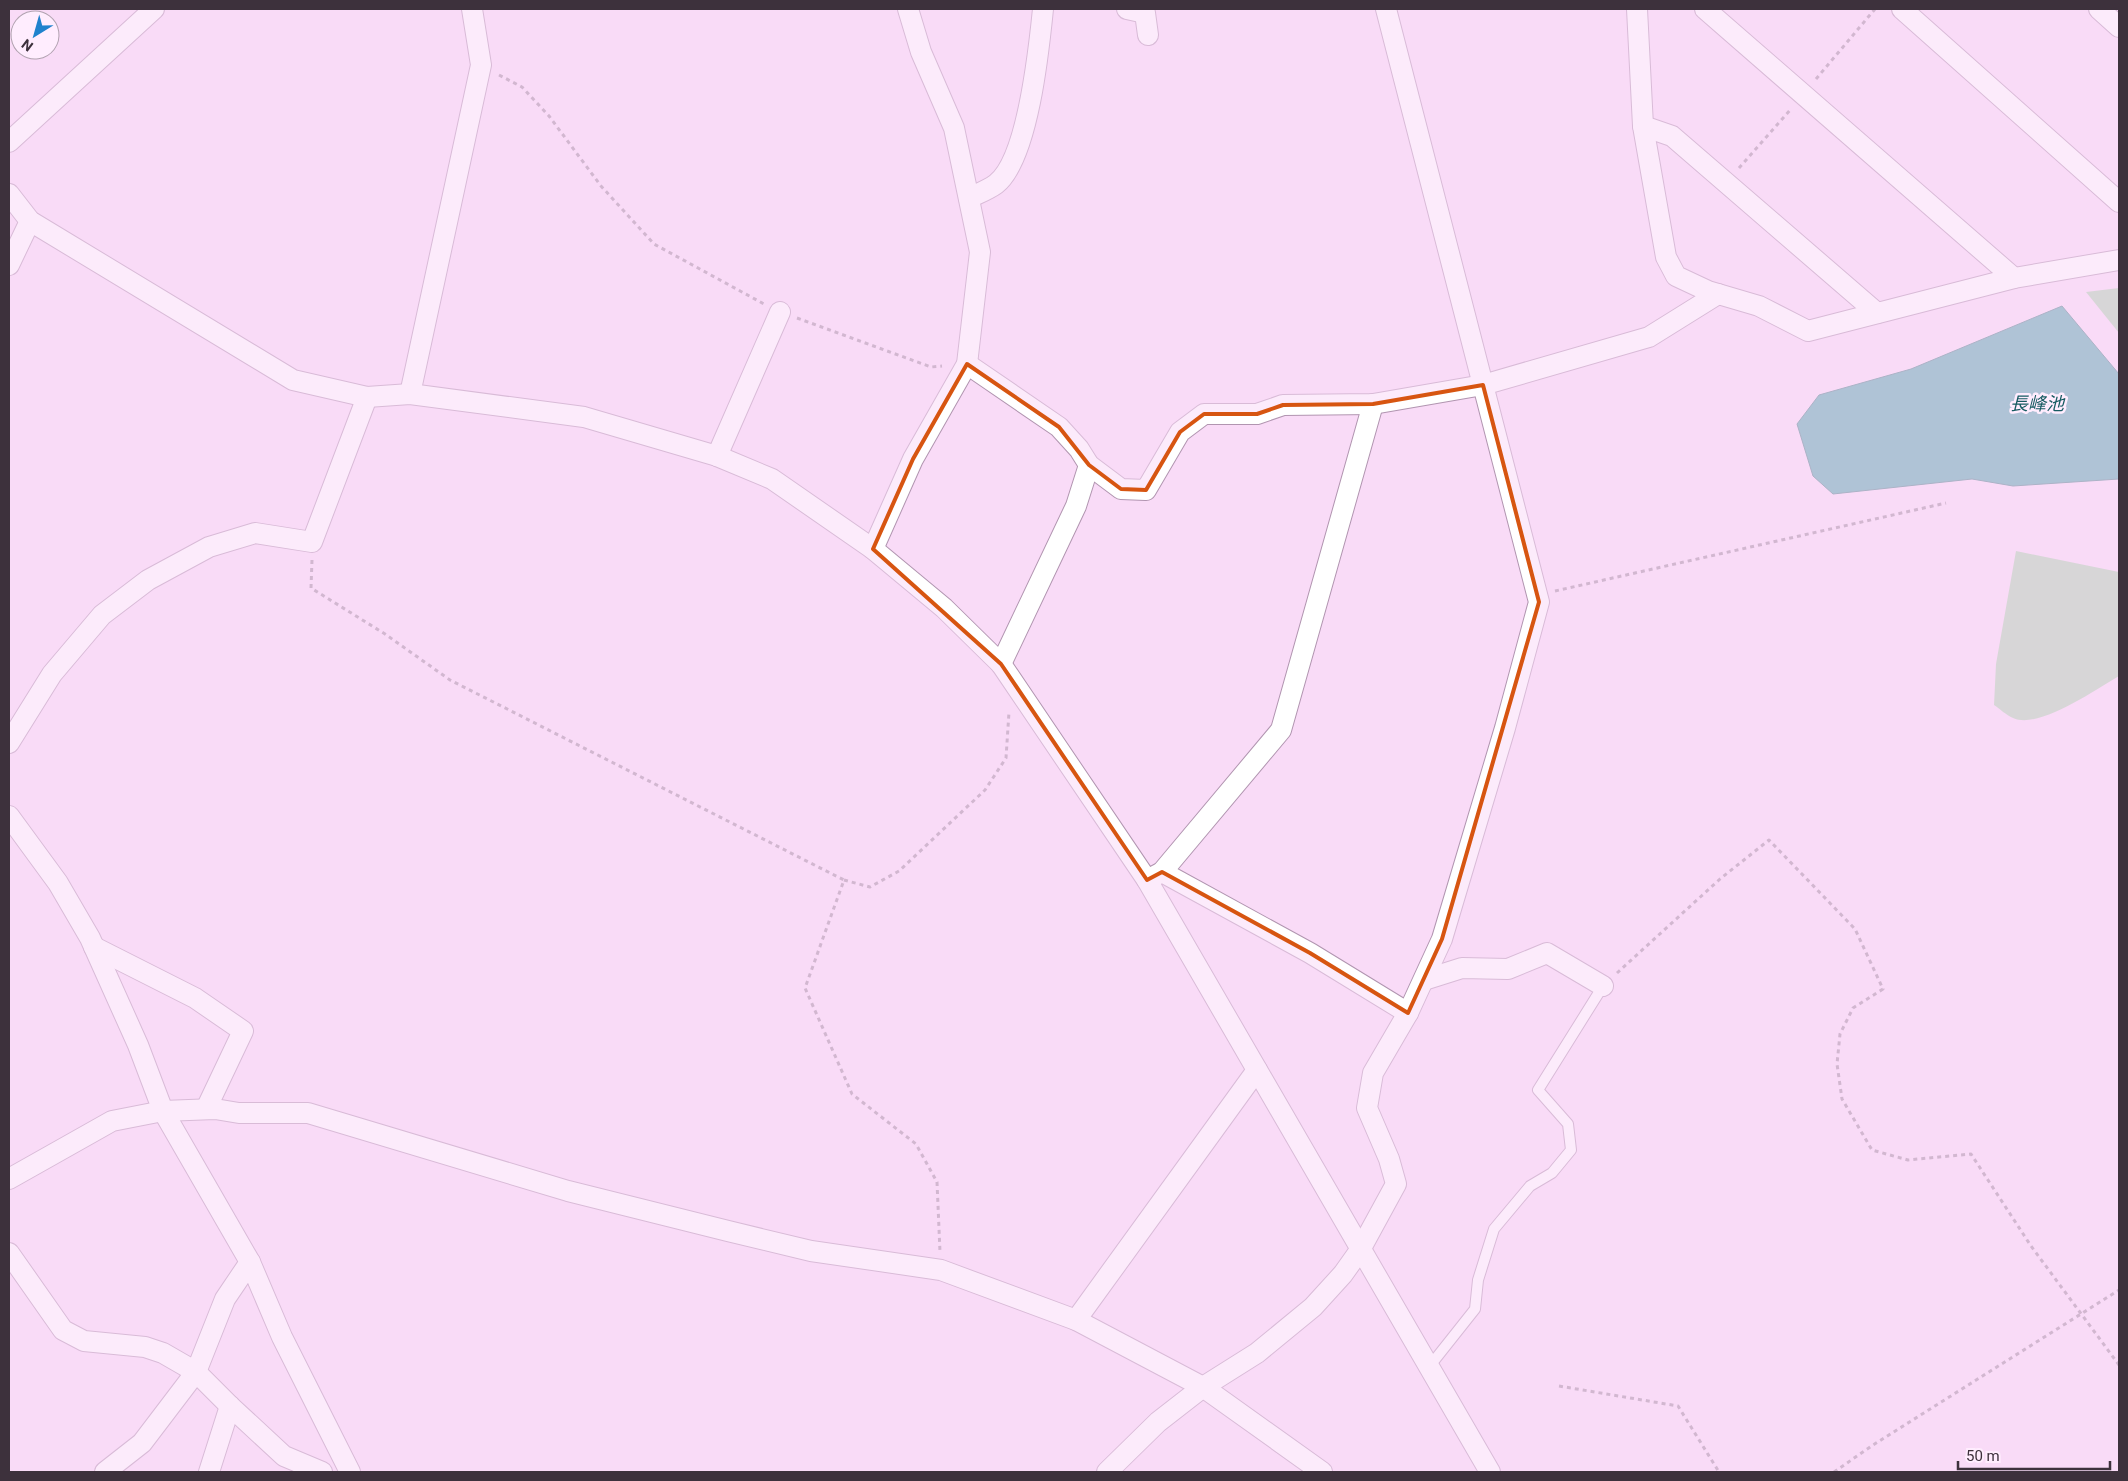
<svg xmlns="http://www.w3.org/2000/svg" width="2128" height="1481" viewBox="0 0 2128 1481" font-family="Roboto,'Noto Sans JP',sans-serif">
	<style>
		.green { fill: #aed1af }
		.water { fill: #55a6ad; stroke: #4e838b }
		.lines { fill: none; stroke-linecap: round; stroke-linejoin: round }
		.lane-casing { stroke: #b195b0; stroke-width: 12 }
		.street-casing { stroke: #b195b0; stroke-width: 22 }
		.path { stroke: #a28da1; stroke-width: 3; stroke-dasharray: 4 4; stroke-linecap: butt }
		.lane { stroke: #fff; stroke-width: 10 }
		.street { stroke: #fff; stroke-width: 20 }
		.marked { fill: none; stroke: #d75511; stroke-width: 4; stroke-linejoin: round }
		.labels { text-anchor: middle; stroke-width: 5; stroke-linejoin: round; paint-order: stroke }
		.water-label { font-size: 18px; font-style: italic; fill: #165b61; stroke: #ffedfe }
	</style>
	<rect width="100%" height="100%" fill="#f9dbf7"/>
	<g class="green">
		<path d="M2119,288V333L2086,292Z"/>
		<path d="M2016,551L2119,572V676C2096,689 2039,730 2013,718C2006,715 2000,709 1994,705L1996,664Z"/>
	</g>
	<path class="water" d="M2062,306L2119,374V479L2013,486L1972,479L1833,494L1813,476L1797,424L1819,395L1911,369Z"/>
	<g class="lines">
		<g class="lane-casing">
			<path id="lane" d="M1429,1367L1475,1309L1478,1280L1494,1229L1530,1186L1552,1173L1571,1150L1568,1124L1538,1090L1603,986"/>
		</g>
		<g class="street-casing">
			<g id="street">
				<path d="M1127,9L1145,13L1148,35"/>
				<path d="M1637,9L1643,126L1666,257L1676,276L1708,291L1759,306L1808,331L2014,278L1705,9"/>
				<path d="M1902,9L2119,202"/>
				<path d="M2099,9L2119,27"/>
				<path d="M1643,126L1672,136L1877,313"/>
				<path d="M9,142L154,9"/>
				<path d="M9,194L30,221L293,380L367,397L410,394L584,417L717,456L772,479L873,549L944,608L1001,664L1147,880L1490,1472"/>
				<path d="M969,198C977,194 988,190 996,184C1028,159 1039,49 1043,9"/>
				<path d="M9,265L30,221"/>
				<path d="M2014,278L2119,260"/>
				<path d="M967,364L1059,427L1079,449L1089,465L1121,489L1146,490L1180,432L1204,414H1257L1283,405L1373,404L1483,385L1649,337L1718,294"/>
				<path d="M410,394L481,65L472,9"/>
				<path d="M717,456L780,312"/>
				<path d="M873,549L913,459L967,364L980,252L954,128L921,52L908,9"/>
				<path d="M1001,664L1076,506L1089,465"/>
				<path d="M9,743L52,674L102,615L148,580L209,547L255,533L312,542L367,397"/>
				<path d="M9,816L58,883L90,938L138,1045L163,1111L250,1262L282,1337L350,1472"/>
				<path d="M1162,872L1310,953L1408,1013"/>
				<path d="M1147,880L1162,872L1281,730L1373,404"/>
				<path d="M94,947L195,998L243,1031L206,1109"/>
				<path d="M1424,980L1462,968L1508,969L1547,953L1603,986"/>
				<path d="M9,1179L112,1121L163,1111L215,1109L239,1113H308L568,1191L728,1231L811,1251L941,1270L1076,1320L1203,1387L1322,1472"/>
				<path d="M9,1253L63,1330L84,1341L145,1347L163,1353L196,1372L230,1406L284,1456L322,1472"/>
				<path d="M1076,1320L1257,1070"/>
				<path d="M105,1472L142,1443L196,1372L225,1299L250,1262"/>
				<path d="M209,1472L230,1406"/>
				<path d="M1107,1472L1158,1422L1203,1387L1257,1353L1313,1307L1343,1274L1360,1250L1396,1184L1389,1159L1367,1108L1373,1073L1408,1013L1442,939L1505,728L1539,602L1386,9"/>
			</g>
		</g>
		<g class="path">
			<path d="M499,75L522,87L549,116L601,186L654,244L764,304"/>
			<path d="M1816,79L1875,9"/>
			<path d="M1739,168L1791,109"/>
			<path d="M797,318L931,367L942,366"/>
			<path d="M312,560L311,588L385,634L450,680L844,880L805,988L852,1094L916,1144L937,1182L940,1252"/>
			<path d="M1555,591L1946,503"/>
			<path d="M844,880L870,887L899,871L985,790L1006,758L1009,712"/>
			<path d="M1617,973L1720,879L1769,840L1855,929L1883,989L1853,1008L1840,1034L1837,1064L1842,1099L1872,1150L1908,1160L1971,1154L2031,1246L2119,1365"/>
			<path d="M1559,1386L1678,1406L1719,1472"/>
			<path d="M1834,1472L1873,1445L2119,1290"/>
		</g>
		<use href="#lane" class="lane"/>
		<use href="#street" class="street"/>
	</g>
	<path d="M0 0H2128V1481H0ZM967,364L1059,427L1089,465L1121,489L1146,490L1180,432L1204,414H1257L1283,405L1373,404L1483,385L1539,602L1442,939L1408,1013L1310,953L1162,872L1147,880L1001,664L873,549L913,459Z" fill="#f9dbf7" fill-opacity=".55" fill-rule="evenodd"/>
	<path class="marked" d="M967,364L1059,427L1089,465L1121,489L1146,490L1180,432L1204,414H1257L1283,405L1373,404L1483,385L1539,602L1442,939L1408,1013L1310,953L1162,872L1147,880L1001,664L873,549L913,459Z"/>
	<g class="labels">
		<g class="water-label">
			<text x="2037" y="410">長峰池</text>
		</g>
	</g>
	<rect width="2128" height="1481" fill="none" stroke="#3d313c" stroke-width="20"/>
	<g transform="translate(35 35) rotate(217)"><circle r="24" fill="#ffedfe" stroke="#b1a2b0"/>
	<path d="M0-4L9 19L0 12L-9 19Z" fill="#2082cd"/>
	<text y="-8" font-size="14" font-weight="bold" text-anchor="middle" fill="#3d313c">N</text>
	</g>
	<path d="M1958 1461v8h152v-8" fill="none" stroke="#3d313c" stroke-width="2.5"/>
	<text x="1966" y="1461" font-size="15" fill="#3d313c" stroke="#ffedfe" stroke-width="4" paint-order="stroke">50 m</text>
</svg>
